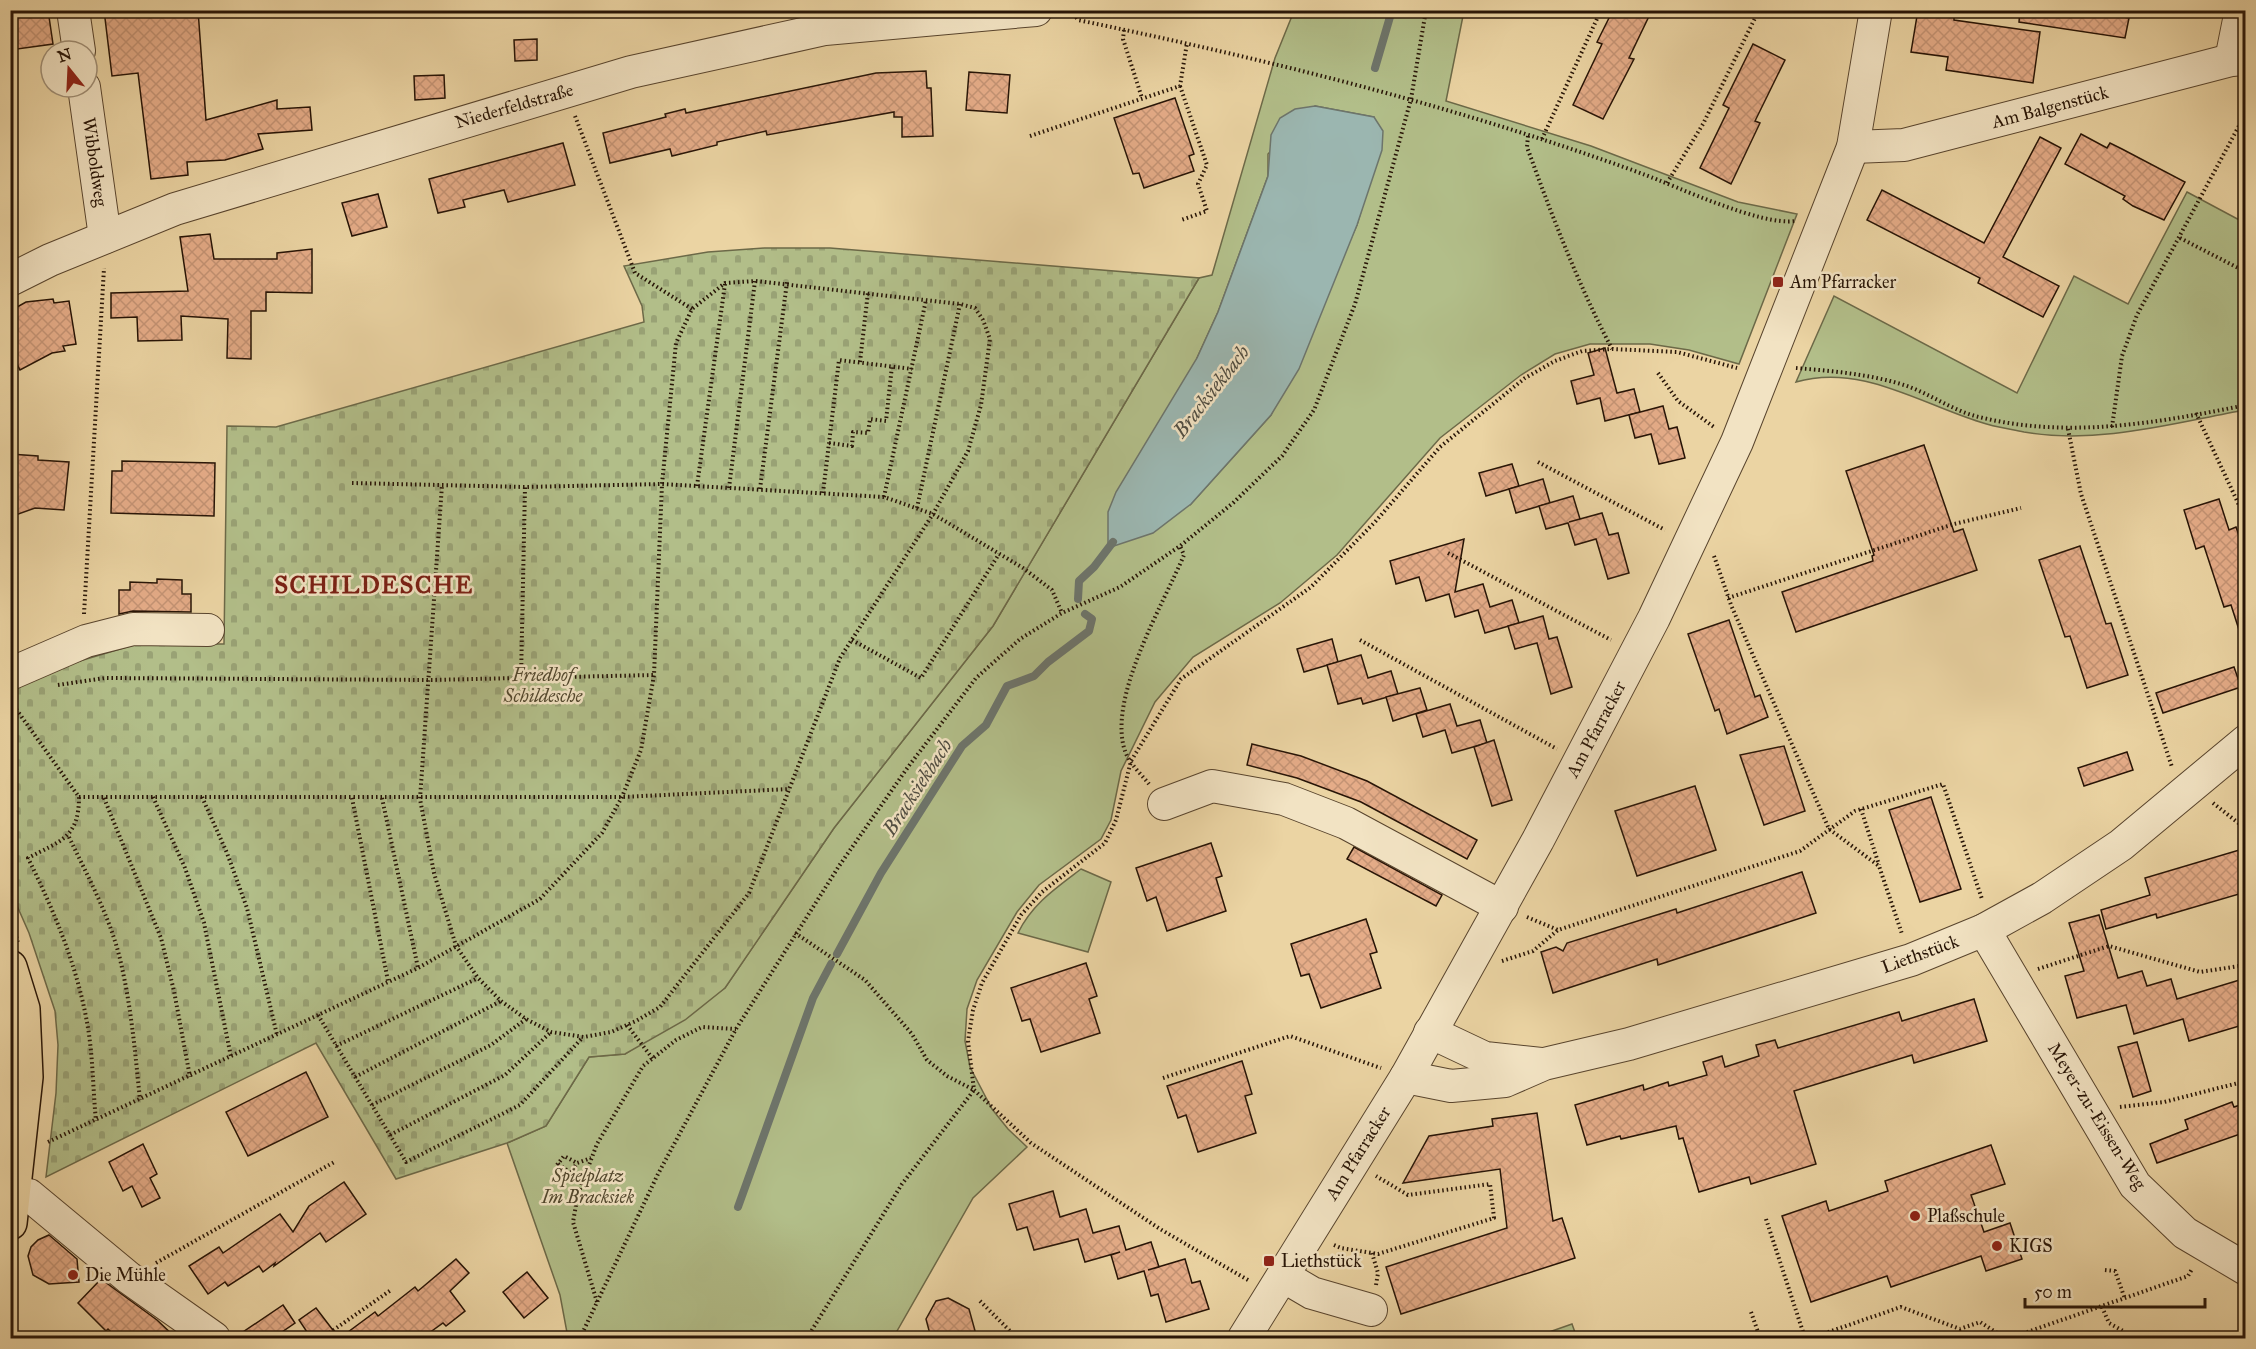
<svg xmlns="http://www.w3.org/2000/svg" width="2256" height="1349" viewBox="0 0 2256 1349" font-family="'IM FELL Great Primer',serif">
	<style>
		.green { fill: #b2be89; stroke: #6c6948; stroke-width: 1.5; fill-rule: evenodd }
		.cemetery { fill: url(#cemetery-stones); stroke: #6c6948; stroke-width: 1.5 }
		.water { fill: #9bb6b0; stroke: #6d756c; stroke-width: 1.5 }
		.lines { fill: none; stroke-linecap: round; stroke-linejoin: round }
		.stream { stroke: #6d756c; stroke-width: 8 }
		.building { fill: url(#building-cross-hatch); stroke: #271406; stroke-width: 1.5 }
		.minor-casing { stroke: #58442d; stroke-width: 34 }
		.major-casing { stroke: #271406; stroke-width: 36 }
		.path { stroke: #271406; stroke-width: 4; stroke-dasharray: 1.5 3; stroke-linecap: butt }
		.minor { stroke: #f2e3c3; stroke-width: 32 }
		.major { stroke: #ebd4a3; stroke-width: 33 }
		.poi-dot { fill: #8f2418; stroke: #f2e3c3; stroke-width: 2 }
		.labels { text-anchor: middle; stroke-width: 5; stroke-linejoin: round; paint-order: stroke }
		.street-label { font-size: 18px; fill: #271406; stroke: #f2e3c3 }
		.poi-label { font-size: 18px; fill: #271406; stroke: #f2e3c3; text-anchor: start }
		.park-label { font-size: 18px; font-style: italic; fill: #51472d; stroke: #f2e3c3 }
		.water-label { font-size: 20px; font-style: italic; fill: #504d42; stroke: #f2e3c3 }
		.district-label { font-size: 24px; font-weight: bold; letter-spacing: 1.5px; fill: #7a1f14; stroke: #f2e3c3 }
	</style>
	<defs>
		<pattern id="cemetery-stones" width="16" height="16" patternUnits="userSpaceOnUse" patternTransform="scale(1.5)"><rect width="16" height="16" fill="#b2be89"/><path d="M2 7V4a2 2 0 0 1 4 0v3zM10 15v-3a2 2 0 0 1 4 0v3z" fill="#99a275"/></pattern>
		<pattern id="building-cross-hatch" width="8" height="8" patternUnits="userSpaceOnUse" patternTransform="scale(1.5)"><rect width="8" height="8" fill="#e5ac88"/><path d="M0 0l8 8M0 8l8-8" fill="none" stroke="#c49374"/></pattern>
	</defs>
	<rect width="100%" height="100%" fill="#ebd4a3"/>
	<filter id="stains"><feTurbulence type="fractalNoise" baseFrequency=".00333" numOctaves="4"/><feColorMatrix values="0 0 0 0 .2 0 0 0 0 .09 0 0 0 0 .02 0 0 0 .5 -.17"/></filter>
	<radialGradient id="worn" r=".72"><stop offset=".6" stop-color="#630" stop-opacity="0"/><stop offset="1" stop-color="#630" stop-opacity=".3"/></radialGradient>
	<g class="green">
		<path d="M1294,11H1464L1446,101L1591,146L1738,202L1797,214L1739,364L1689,350L1650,344H1590L1555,354L1521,375L1440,438L1337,555L1280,603L1193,657L1155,702L1121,771L1111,820L1101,839L1039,885L1017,912L977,980L967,1009L965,1041L970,1067L992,1109L1008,1129L1027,1147L973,1198L893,1338H568L560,1295L507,1143L546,1126L589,1057L625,1054L725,988L834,828L993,626L1199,278L1212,275L1275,58ZM1315,106L1374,117L1367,191L1357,225L1271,415L1191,504L1197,358L1218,312L1268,176V154Z"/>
		<path d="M2187,192L2245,223V410C2173,423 2098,445 2024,432C2010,429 1994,427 1980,422C1921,404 1860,363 1796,382L1834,296L2017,393L2074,276L2128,304Z"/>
		<path d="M1081,869L1111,882L1088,952L1018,933C1032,904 1056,888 1081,869Z"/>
		<path d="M1572,1324L1577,1338H1532Z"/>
	</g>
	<path class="cemetery" d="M764,248H830L1199,278L993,626L834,828L725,988L685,1020L625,1054L589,1057L546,1126L507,1143L396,1179L316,1043L46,1177L56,1093L58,1045L55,1011L29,933L11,892L10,686L29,676L137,644H224L227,426L276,427L644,322L642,306L624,266L708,252Z"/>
	<path class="water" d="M1315,106L1374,117L1383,131L1382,150L1357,225L1299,369L1271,415L1191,504L1153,533L1108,548V512L1116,492L1197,358L1218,312L1268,176L1271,135L1280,118L1295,109Z"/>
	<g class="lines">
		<g class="stream">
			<path d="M1375,68L1392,10"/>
			<path d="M1078,599L1079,581L1094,567L1113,542"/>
			<path d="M837,954L881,873L962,746L986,725L1007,686L1034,676L1048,662L1089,631L1092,619L1085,614"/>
			<path d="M738,1207L813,998L831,964"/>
		</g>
	</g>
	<g class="building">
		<path d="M10,10H48L53,44L10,50Z"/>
		<path d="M104,10H198L206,120L277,100V109L310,107L312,130L258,134L263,149L225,160L187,162L188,175L151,179L138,73L112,76Z"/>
		<path d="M1613,10H1652L1629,58L1634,59L1603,119L1573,105L1602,44L1597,42Z"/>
		<path d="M1918,10H1954V20L2040,32L2033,83L1946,70L1948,57L1911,52Z"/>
		<path d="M2020,10H2084L2129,18L2125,38L2019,22Z"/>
		<path d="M537,39V60L515,61L514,40Z"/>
		<path d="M1753,44L1785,60L1755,121L1760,123L1731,184L1700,168L1729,108L1723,105Z"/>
		<path d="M926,71L927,88H931L933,136L902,137V117H894V112L767,135L766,131L717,142V145L672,156L670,149L610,163L603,133L666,117L665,114L685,109L686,113L876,73Z"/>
		<path d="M969,72L1010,75L1007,113L966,110Z"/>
		<path d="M444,75L445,98L415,100L414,76Z"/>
		<path d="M1175,98L1194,154L1189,156L1194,171L1144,188L1139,173L1133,174L1114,118Z"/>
		<path d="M2081,134L2107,148L2110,143L2122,149L2185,182L2164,220L2133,206L2123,199L2125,196L2065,164Z"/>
		<path d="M2040,137L2061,148L2003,257L2059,286L2043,317L1978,283L1980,278L1867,220L1882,190L1984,243Z"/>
		<path d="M563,143L575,185L508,202L504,190L463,200L465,207L438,213L429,179Z"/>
		<path d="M378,194L387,227L352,236L342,203Z"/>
		<path d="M210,234L214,259H277V253L312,249V293L266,292V311H251V359L227,358L228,319L181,316L182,340L138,341L137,317L111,318V293L188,291L180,237Z"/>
		<path d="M53,299L54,303L69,301L76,344L63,346L65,351L52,353L20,370L17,364L10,368V311L26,302Z"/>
		<path d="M1605,348L1617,393L1634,389L1640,412L1605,421L1600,398L1577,404L1571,381L1594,375L1588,353Z"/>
		<path d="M1663,406L1669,429L1677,427L1685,458L1659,464L1651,434L1635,438L1629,415Z"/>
		<path d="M1924,445L1954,532L1963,529L1977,570L1796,632L1782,592L1873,561L1872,556L1874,555L1846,471Z"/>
		<path d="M10,454L38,456V460L69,462L64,510L35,508L10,517Z"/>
		<path d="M122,461L215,463L214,516L111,513L112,471H122Z"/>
		<path d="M1512,464L1519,486L1486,496L1479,473Z"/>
		<path d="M1543,479L1550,503L1516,513L1509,489Z"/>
		<path d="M1573,496L1580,519L1569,522L1602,513L1609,535L1618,533L1629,573L1608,579L1596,539L1575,545L1568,523L1546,529L1539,506Z"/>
		<path d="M2219,499L2229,530L2236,527L2246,556V638L2242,639L2231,605L2224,607L2204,546L2196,549L2184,510Z"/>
		<path d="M1464,539L1455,592L1483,584L1490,607L1512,600L1519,623L1485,633L1478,610L1455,617L1449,594L1426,601L1419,577L1396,584L1390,561Z"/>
		<path d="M2080,546L2106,624L2111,623L2128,675L2087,688L2070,636L2065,637L2039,560Z"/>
		<path d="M157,579L182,580V594H191V612L133,611L119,614V590H130V582L157,583Z"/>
		<path d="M1543,616L1549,639L1557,637L1572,687L1551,694L1537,643L1515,649L1508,626Z"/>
		<path d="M1729,620L1755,697L1760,695L1768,717L1727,734L1719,709L1715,711L1688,634Z"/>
		<path d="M1332,639L1338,662L1304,672L1297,649Z"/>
		<path d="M1361,655L1368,678L1391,671L1398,694L1363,704L1361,698L1338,704L1327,665Z"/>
		<path d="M2234,667L2241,687L2163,713L2156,693Z"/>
		<path d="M1420,688L1427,710L1393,721L1386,697Z"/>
		<path d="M1450,704L1457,726L1480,720L1487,743L1452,753L1445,730L1423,737L1416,714Z"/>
		<path d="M1494,740L1512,800L1492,806L1474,747Z"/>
		<path d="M1252,744L1301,756L1367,781L1477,840L1467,859L1361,802L1297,778L1247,765Z"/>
		<path d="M1784,746L1805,811L1764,825L1740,755Z"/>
		<path d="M2127,752L2133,770L2084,786L2078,768Z"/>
		<path d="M1695,786L1716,850L1637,876L1615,811Z"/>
		<path d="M1931,797L1961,889L1920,902L1889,810Z"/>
		<path d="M1211,843L1222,876L1216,878L1226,911L1167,931L1156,897L1147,901L1136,868Z"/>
		<path d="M1354,847L1442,895L1436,906L1347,859Z"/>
		<path d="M2246,848V892L2157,918L2156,914L2106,929L2101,910L2150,895L2145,878Z"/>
		<path d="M1802,872L1816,913L1658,965L1657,959L1553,993L1541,952L1556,947L1563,951L1567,943L1676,909L1677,913Z"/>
		<path d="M2099,915L2118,978L2142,971L2147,986L2171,979L2177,999L2246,978V1024L2189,1041L2183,1019L2134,1034L2126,1005L2077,1018L2065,976L2084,971L2069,923Z"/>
		<path d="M1366,919L1377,952L1370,954L1381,988L1321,1008L1309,974L1301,976L1291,944Z"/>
		<path d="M1086,963L1097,996L1089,999L1100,1033L1041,1052L1030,1019L1022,1021L1011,988Z"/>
		<path d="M1974,999L1987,1041L1914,1063L1912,1055L1794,1091L1816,1164L1751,1184L1749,1177L1699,1192L1683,1138L1679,1139L1676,1126L1621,1139L1620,1136L1587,1145L1575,1105L1643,1085L1644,1090L1668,1082L1669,1086L1707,1075L1703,1062L1722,1056L1725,1067L1759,1056L1756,1045L1775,1040L1778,1048L1899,1012L1902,1021Z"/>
		<path d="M2137,1042L2151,1091L2133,1097L2118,1047Z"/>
		<path d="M1242,1061L1252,1094L1245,1096L1256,1133L1198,1152L1186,1115L1178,1118L1167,1086Z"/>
		<path d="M306,1072L328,1117L248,1156L226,1112Z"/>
		<path d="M2232,1102L2234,1107L2246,1103V1132L2157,1163L2150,1144L2188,1129L2185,1120Z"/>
		<path d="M1537,1113L1553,1221L1562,1218L1575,1258L1401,1314L1386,1267L1507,1228L1500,1169L1403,1183L1429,1136L1493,1126L1492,1119Z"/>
		<path d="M143,1144L157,1174L150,1178L160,1198L142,1207L132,1186L123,1191L109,1162Z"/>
		<path d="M1991,1145L2005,1184L1971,1195L1984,1232L2010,1223L2022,1259L1986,1271L1981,1256L1891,1287L1887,1276L1811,1302L1782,1216L1826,1201L1829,1211L1888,1191L1885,1181Z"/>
		<path d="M344,1182L366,1214L326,1242L320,1233L274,1266L275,1263L263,1272L259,1266L228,1286L225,1282L208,1294L189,1266L219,1247L223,1253L280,1214L293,1232L309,1206Z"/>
		<path d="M1053,1191L1060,1217L1086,1209L1093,1233L1119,1226L1126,1250L1151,1242L1159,1267L1148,1270L1185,1259L1192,1283L1200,1281L1209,1309L1166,1322L1158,1294L1151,1296L1144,1271L1118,1279L1111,1255L1120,1252L1085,1262L1078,1239L1034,1250L1027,1227L1017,1230L1009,1204Z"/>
		<path d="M49,1235L77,1259L79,1282L49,1284L33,1275L28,1256L31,1247L38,1240Z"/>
		<path d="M456,1259L469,1273L450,1291L465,1311L446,1326L443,1323L422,1338H340L375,1312L378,1316L415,1287L418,1291Z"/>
		<path d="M527,1272L548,1298L524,1318L503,1292Z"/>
		<path d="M101,1279L157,1320L176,1338H117L108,1329L106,1331L78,1303Z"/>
		<path d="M948,1298L969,1309L977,1338H931L926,1319L936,1301Z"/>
		<path d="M283,1305L295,1323L273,1338H234Z"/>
		<path d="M316,1308L339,1338H311L299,1320Z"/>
	</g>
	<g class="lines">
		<g class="minor-casing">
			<g id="minor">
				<path d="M73,10L79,51"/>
				<path d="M2231,60L2241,10"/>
				<path d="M84,87L105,237"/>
				<path d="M1853,147L1904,145L2231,60L2246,59"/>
				<path d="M10,280L50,260L175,209L631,72L825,29L1036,10"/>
				<path d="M10,674L86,641L133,629L208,630"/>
				<path d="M1164,804L1212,786L1284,799L1346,823L1502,907"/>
				<path d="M1984,930L2135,1185L2185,1233L2246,1269"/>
				<path d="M1430,1032L1485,1058L1541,1064"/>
				<path d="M1406,1077L1451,1086L1505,1081L1544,1064L1629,1044L1911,960L1984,930L2042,898L2121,845L2246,741"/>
				<path d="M14,1194L29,1195L129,1278L214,1338"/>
				<path d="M1283,1276L1312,1293L1371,1310"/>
				<path d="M1244,1338L1406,1077L1538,840L1654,618L1737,442L1853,147L1876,10"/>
			</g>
		</g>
		<g class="major-casing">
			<path id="major" d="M10,967L23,1009L26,1077L10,1223"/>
		</g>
		<g class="path">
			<path d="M1071,10L1078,20C1270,60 1459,107 1643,174C1678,187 1761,226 1795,221"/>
			<path d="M1124,30L1123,39L1142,98"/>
			<path d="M1180,86L1207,165L1198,184L1207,211L1181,220"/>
			<path d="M575,116L635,273L692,309"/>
			<path d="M1030,136L1180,86L1187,43"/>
			<path d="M1528,136L1527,147C1552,216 1578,284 1612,349"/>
			<path d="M1542,139L1601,10"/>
			<path d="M1667,183L1703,124L1759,10"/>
			<path d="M2180,238L2246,272"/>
			<path d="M860,362L868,292"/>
			<path d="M1796,368C1832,371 1869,374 1904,385C1929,393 1953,411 1979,417C2067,439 2158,423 2246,405"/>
			<path d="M1658,373L1678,401L1714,427"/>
			<path d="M2196,413L2246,520"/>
			<path d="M2112,427L2122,356L2137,315L2240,124L2246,104"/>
			<path d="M2068,429L2081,494L2172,767"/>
			<path d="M829,443L852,446L853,432L868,433L870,419L886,421L892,366"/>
			<path d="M1538,462L1665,530"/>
			<path d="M352,483L525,487L662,484L884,497L933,514L1023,568L1052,590L1062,613"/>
			<path d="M697,486L725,284"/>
			<path d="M729,488L755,281"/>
			<path d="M760,489L787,282"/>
			<path d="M823,493L839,360L912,369"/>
			<path d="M884,497L926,300"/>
			<path d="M917,508L960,304"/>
			<path d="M1448,553L1611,640"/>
			<path d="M1714,556L1731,605L1829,829L1879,866L1902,934"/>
			<path d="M1728,598L1954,524L2021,508"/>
			<path d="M84,614L104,268"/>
			<path d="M852,640L921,678L999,554"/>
			<path d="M1360,640L1557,749"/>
			<path d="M521,678L525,487"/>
			<path d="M58,685L105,678L430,680L654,675"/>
			<path d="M11,702L79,797C79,838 60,841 28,858C55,913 78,968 88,1028C93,1058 93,1091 96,1121"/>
			<path d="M1149,784C1141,774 1129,763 1125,751C1107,698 1163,605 1184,555L1180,546"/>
			<path d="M79,797H622L790,789"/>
			<path d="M153,797L185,868L204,923L231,1057"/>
			<path d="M202,797L227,853L247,908L277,1035"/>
			<path d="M104,798L161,938L174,991L190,1077"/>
			<path d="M352,798L388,981"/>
			<path d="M382,798L418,968"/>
			<path d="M2213,803L2246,829"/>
			<path d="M1861,809L1879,865"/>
			<path d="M69,837C87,875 108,913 119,955C131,1003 135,1051 140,1100"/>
			<path d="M1527,917L1558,930"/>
			<path d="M10,920L18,942"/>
			<path d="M795,933L865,980L912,1034L927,1060L947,1076L974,1090L902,1184L807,1338"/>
			<path d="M1502,961L1533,951L1558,930L1800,851L1855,811L1943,784L1982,899"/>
			<path d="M2038,969L2109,946L2200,972L2246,965"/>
			<path d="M318,1015L406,1162L520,1105L583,1037"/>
			<path d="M627,1025L653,1059"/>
			<path d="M336,1046L478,978"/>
			<path d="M355,1077L501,1001"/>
			<path d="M1163,1078L1290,1036L1381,1068"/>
			<path d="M372,1105L491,1045L526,1019"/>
			<path d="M2120,1107L2164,1102L2246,1081"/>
			<path d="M390,1135L505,1075L551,1032"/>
			<path d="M48,1142L418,968L540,899L602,833L622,797L641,750L654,675L662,484L676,343L692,309L725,283L755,281L960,304L975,308L983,320L990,339L981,405L968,451L933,514L840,658L749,893L660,1007L636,1021L611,1032L584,1037L551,1032L526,1019L501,1001L478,978L456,946L434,873L420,799L442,485"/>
			<path d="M558,1164L583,1181"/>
			<path d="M557,1165L564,1156L577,1163"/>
			<path d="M570,1174L577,1163L591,1158"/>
			<path d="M1766,1219L1805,1338"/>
			<path d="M1334,1245L1341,1248L1378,1254L1494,1218L1490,1184L1408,1195L1376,1176"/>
			<path d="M1372,1253L1378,1273L1376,1285"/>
			<path d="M156,1263L336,1161"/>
			<path d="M2105,1270L2115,1271L2125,1299"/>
			<path d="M1248,1280L1160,1229L1031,1143L974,1090L968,1041L973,1010L982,983L1021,915L1042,892L1105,843L1116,820L1131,761L1181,679L1311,587L1375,522L1440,447L1525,378L1555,361L1582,351L1612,349L1677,352L1737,368"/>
			<path d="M980,1301L1017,1338"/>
			<path d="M597,1302L573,1222L578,1194L597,1144L643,1066L676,1040L702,1027L736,1029"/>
			<path d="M2102,1307L2109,1323L2125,1332L2129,1338"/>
			<path d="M1751,1312L1760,1338"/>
			<path d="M322,1338L391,1290"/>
			<path d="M580,1338L658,1174L736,1029L839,866L908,767L976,678L1020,639L1062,613L1120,587L1180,546L1233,503L1282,456L1314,410L1355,304L1411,99L1426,10"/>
			<path d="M1811,1338L1901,1307L1960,1329L1980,1322L2005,1338"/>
			<path d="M2010,1338L2188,1276L2192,1269"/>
		</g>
		<use href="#minor" class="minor"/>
		<use href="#major" class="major"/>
	</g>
	<g class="poi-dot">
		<rect x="1772" y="276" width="12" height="12" rx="3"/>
		<circle cx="1915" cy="1216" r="6"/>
		<circle cx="1997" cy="1246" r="6"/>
		<rect x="1263" y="1255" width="12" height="12" rx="3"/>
		<circle cx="73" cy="1275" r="6"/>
	</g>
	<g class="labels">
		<g class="street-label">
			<text transform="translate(514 106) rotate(-16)" y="6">Niederfeldstraße</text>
			<text transform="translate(2050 107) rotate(-15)" y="6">Am Balgenstück</text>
			<text transform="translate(95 162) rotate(82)" y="6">Wibboldweg</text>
			<text transform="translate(1596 729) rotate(-62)" y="6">Am Pfarracker</text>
			<text transform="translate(1920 954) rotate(-20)" y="6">Liethstück</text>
			<text transform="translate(2097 1116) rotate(58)" y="6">Meyer-zu-Eissen-Weg</text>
			<text transform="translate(1358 1153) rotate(-58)" y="6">Am Pfarracker</text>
		</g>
		<g class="poi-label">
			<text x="1790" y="288">Am Pfarracker</text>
			<text x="1927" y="1222">Plaßschule</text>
			<text x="2009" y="1252">KIGS</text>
			<text x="1281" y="1267">Liethstück</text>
			<text x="85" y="1281">Die Mühle</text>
		</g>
		<g class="park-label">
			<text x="543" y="681">Friedhof<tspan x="543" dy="21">Schildesche</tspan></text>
			<text x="588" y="1182">Spielplatz<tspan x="588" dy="21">Im Bracksiek</tspan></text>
		</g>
		<g class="water-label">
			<text transform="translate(1211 391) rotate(-52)" y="7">Bracksiekbach</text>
			<text transform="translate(917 787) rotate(-57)" y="7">Bracksiekbach</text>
		</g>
		<g class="district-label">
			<text x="374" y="593">SCHILDESCHE</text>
		</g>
	</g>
	<rect width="2256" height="1349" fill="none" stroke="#ebd4a3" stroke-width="36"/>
	<rect x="12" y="12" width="2232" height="1325" fill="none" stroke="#271406" stroke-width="3"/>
	<rect x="18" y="18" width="2220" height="1313" fill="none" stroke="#271406" stroke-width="1.5"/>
	<g transform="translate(69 69) rotate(342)"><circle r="28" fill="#f2e3c3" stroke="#a19077" stroke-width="1.5"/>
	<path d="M0-4.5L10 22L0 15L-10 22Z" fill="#8f2418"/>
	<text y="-9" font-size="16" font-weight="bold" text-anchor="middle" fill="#271406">N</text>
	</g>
	<path d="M2025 1298v9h180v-9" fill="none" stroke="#271406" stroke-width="3"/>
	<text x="2034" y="1298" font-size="18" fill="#271406" stroke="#f2e3c3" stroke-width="4.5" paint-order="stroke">50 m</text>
	<rect width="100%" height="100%" filter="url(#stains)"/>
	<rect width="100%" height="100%" fill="url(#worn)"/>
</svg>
